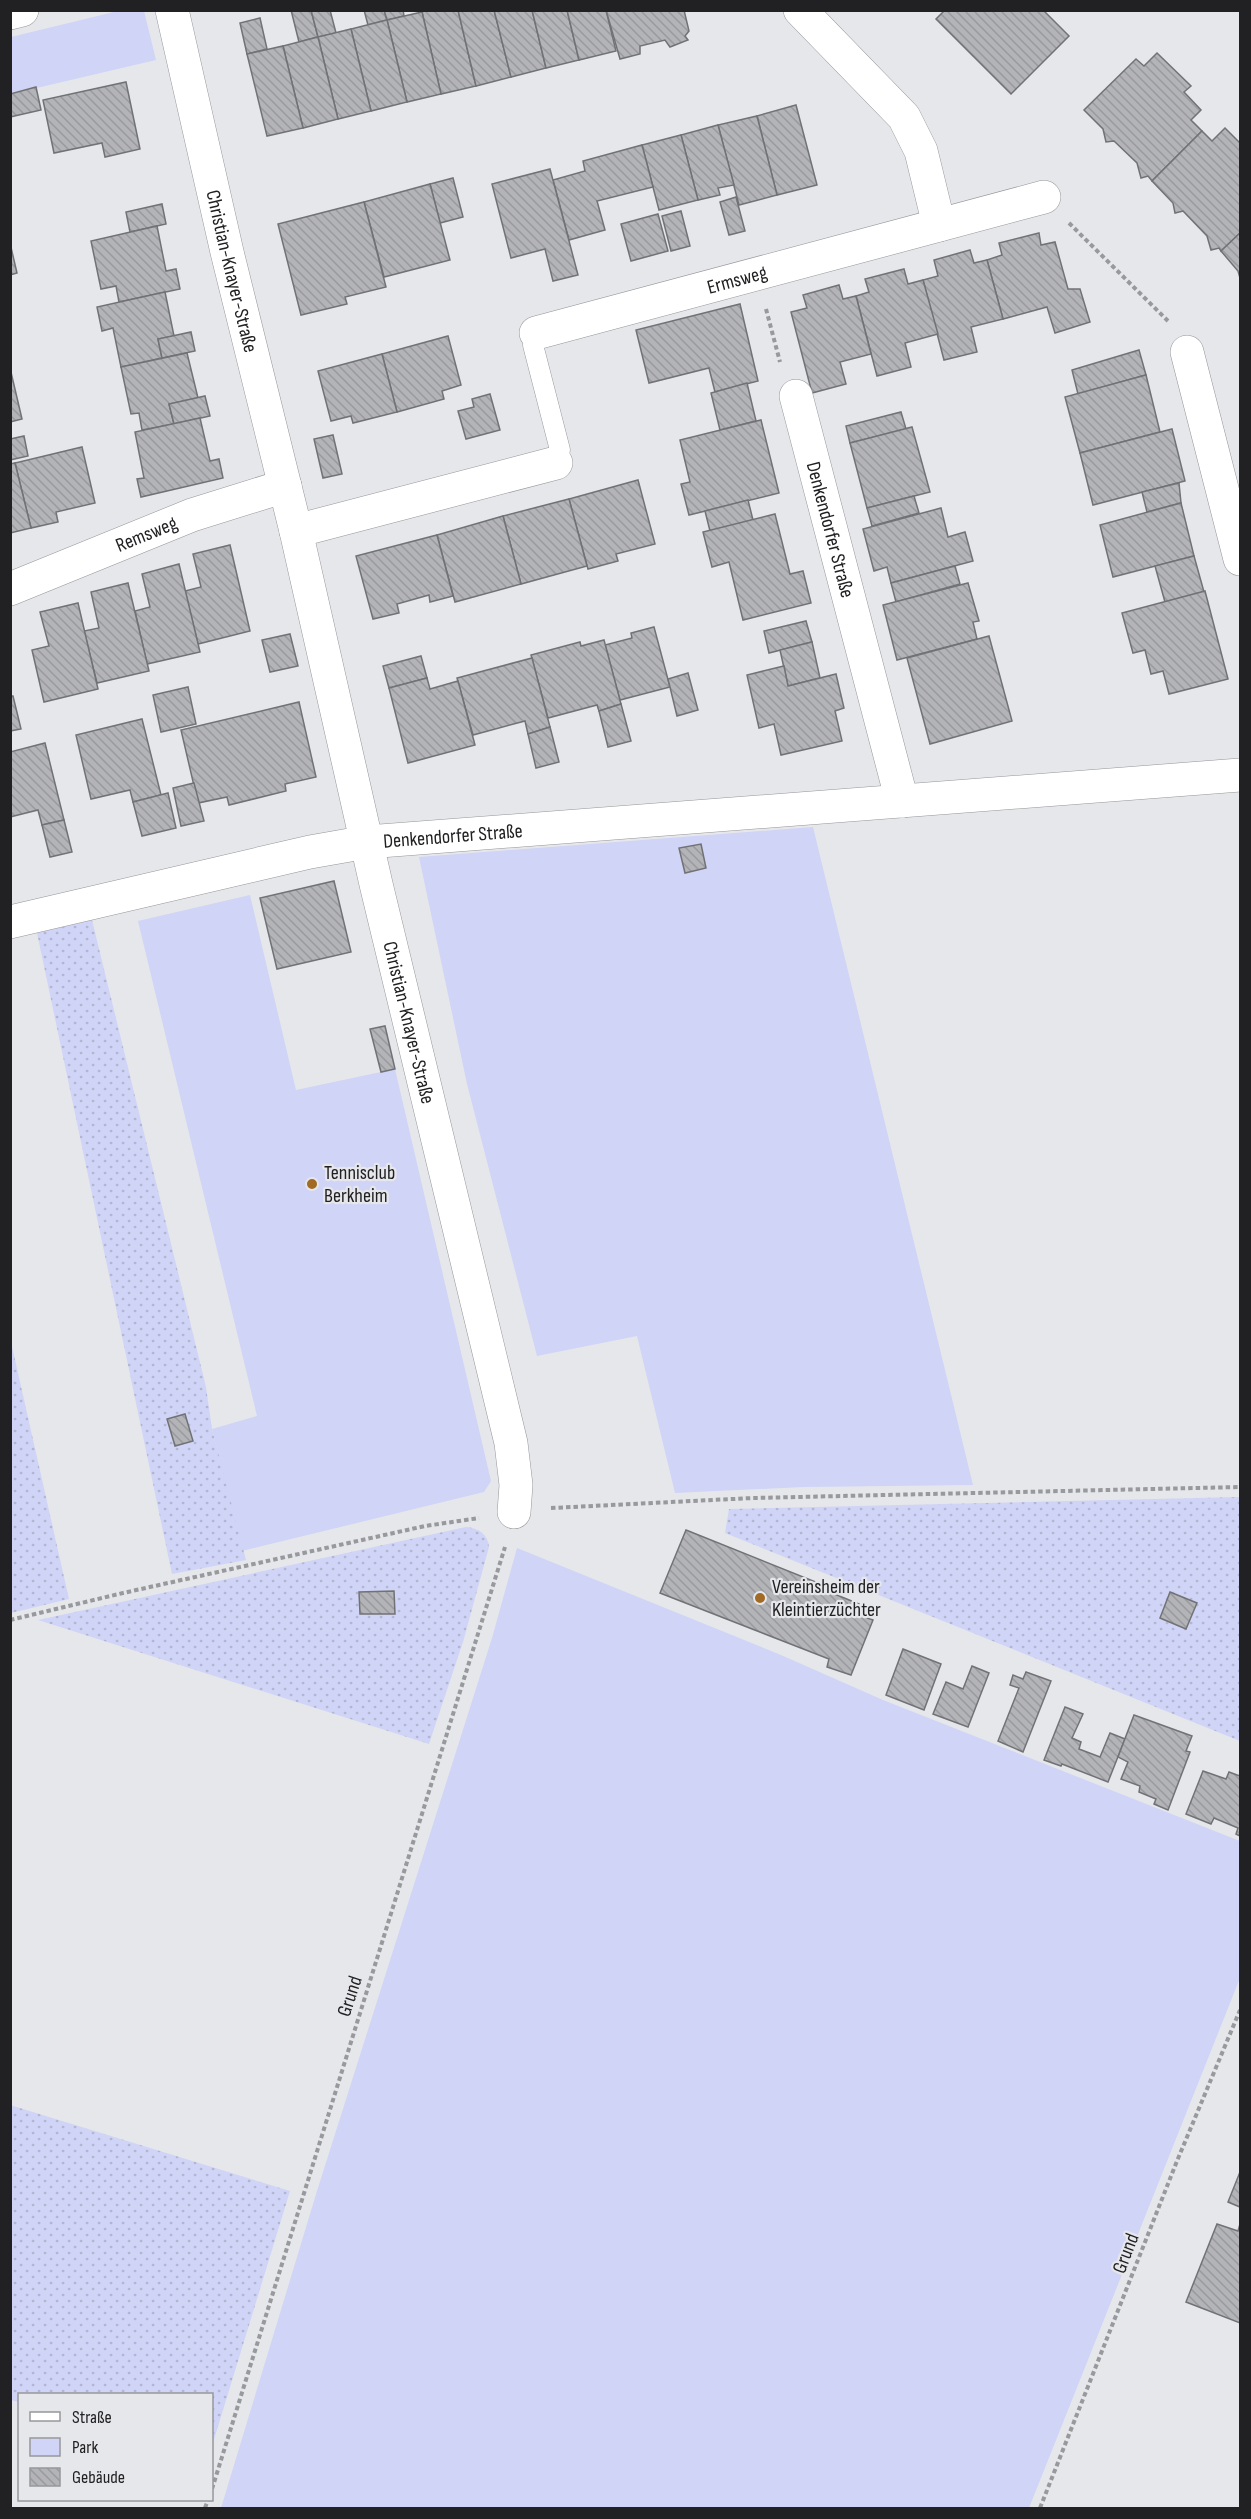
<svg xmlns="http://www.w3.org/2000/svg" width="1251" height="2519" viewBox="0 0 1251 2519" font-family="'Sofia Sans Condensed',sans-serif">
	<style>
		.green { fill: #d0d4f6 }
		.garden { fill: url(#garden-dots) }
		.building { fill: url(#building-back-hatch); stroke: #717276; stroke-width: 1.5 }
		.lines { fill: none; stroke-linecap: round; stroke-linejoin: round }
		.service-casing { stroke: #95969a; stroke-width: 21 }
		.minor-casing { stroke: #95969a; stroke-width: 34 }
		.path { stroke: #98999c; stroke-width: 4; stroke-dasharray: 4.5 3; stroke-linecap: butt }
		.service { stroke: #fff; stroke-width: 20 }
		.minor { stroke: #fff; stroke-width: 33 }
		.poi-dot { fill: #a16b25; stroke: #e6e7eb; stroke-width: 2 }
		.labels { text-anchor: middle; stroke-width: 4.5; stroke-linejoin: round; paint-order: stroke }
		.street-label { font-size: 20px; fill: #212123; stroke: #e6e7eb }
		.poi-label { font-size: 20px; fill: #212123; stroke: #e6e7eb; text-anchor: start }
	</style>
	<defs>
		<pattern id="garden-dots" width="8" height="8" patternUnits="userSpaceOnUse" patternTransform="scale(1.5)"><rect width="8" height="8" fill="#d0d4f6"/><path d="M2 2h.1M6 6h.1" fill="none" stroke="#b2b6d3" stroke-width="1.8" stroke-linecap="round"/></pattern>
		<pattern id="building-back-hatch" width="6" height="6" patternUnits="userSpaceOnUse" patternTransform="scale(1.5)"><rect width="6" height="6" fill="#b3b4b8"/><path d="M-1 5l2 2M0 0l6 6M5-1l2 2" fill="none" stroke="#9a9a9e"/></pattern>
	</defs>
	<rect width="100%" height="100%" fill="#e6e7eb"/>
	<g class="green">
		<path d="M118,11H144L156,60L11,94V37Z"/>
		<path d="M813,827L973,1485L804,1487L675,1493L637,1336L537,1356L467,1084L419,857Z"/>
		<path d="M250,895L296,1090L395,1069L491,1481L484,1492L242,1551L212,1429L257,1416L138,921Z"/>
		<path d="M517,1548L781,1655L883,1700L1240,1841V1978L1029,2508H221L317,2191L492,1638Z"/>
	</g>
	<g class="garden">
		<path d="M92,920L206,1387L212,1429L246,1560L172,1574L37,933Z"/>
		<path d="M11,1342L69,1599L11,1613H10Z"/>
		<path d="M1240,1497V1741L725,1533L729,1509Z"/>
		<path d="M466,1527C478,1528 488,1534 489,1547L463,1642L429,1744L38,1620Z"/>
		<path d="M10,2105L290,2191L212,2446V2394H20L19,2402L11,2400Z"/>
	</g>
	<g class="building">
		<path d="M291,10H311L318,37L299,42Z"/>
		<path d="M311,10H330L336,33L318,37Z"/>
		<path d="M364,10H384L387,20L368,25Z"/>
		<path d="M384,10H403L404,16L387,20Z"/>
		<path d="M426,10H458L476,86L441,94L422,12Z"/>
		<path d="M458,10H494L511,77L476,86Z"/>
		<path d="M494,10H532L546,68L511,77Z"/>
		<path d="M532,10H567L579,60L546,68Z"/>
		<path d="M567,10H606L616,51L579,60Z"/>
		<path d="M606,10H684L689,31L685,36L688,40L670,47L665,40L640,46V54L620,59Z"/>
		<path d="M945,10H1043L1069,36L1011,94L936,19Z"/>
		<path d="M422,12L441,94L407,102L387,20Z"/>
		<path d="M260,18L267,49L247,54L240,23Z"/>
		<path d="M387,20L407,102L371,111L351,29Z"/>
		<path d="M351,29L371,111L338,119L318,37Z"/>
		<path d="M318,37L338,119L303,128L283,46Z"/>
		<path d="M283,46L303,128L267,136L247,54Z"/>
		<path d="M1157,53L1191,86L1184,92L1201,110L1191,120L1202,131L1152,181L1148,176L1141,178L1137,163L1114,141L1106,142L1103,129L1084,110L1136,59L1144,66Z"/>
		<path d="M126,82L140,149L105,157L102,143L54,153L43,100Z"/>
		<path d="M36,87L41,110L10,117V94Z"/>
		<path d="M796,105L817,185L777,195L757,116Z"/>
		<path d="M757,116L777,195L739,205L718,125Z"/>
		<path d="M718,125L734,185L718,188L720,195L698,200L681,135Z"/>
		<path d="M1225,128L1240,143V233L1221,251L1219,248L1211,250L1207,236L1183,211L1175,213L1173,203L1152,181L1202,131L1212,141Z"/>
		<path d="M681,135L698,200L659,210L642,145Z"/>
		<path d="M642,145L653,187L597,201L605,230L569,240L553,180L585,171L583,161Z"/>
		<path d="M550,169L578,275L553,281L545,249L511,258L492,184Z"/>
		<path d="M453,178L463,217L440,223L430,184Z"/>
		<path d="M430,184L450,260L384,277L364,202Z"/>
		<path d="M736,197L745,231L729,235L720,202Z"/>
		<path d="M364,202L386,287L345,297L347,304L301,315L278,224Z"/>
		<path d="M162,204L166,224L130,232L126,212Z"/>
		<path d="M681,211L690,246L671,251L662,216Z"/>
		<path d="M658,214L668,251L631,261L621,224Z"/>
		<path d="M157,226L166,271L176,269L180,289L119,302L116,286L101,289L91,241Z"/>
		<path d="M1039,233L1041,245L1055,242L1068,289H1080L1090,322L1055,333L1047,307L1003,319L987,260L1002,255L999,243Z"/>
		<path d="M1240,233V278L1238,271L1221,251Z"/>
		<path d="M10,243L17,273L10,275Z"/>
		<path d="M970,250L974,263L987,260L1003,319L971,327L977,352L944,360L923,280L938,276L934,260Z"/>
		<path d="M904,269L908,284L923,280L938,334L905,343L911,367L877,376L856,296L869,292L865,279Z"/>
		<path d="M839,285L843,299L856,296L871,354L840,362L846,384L812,393L791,312L807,308L803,295Z"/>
		<path d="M165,292L174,336L158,339L162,358L121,367L113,328L102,331L97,307Z"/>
		<path d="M740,304L758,381L715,392L709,368L649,383L636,330Z"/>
		<path d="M191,332L195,351L162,358L158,339Z"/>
		<path d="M448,336L461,385L442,391L444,399L397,412L382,354Z"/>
		<path d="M1139,350L1146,375L1078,394L1072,370Z"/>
		<path d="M187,353L198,398L169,404L174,424L142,430L139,413L131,414L121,367Z"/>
		<path d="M382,354L397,412L353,423L351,416L331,421L318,371Z"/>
		<path d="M10,368L22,419L10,422Z"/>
		<path d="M1146,375L1160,432L1080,453L1065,397Z"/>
		<path d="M747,383L756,421L720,430L711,393Z"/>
		<path d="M490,394L500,430L466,439L458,411L474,407L472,399Z"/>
		<path d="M205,396L210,416L174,424L169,404Z"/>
		<path d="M901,412L906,429L850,443L846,426Z"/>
		<path d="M200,418L210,461L219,459L223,478L141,497L137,479L144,478L135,432Z"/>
		<path d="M761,420L779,493L689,515L681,484L690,482L680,440Z"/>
		<path d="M912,427L930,492L867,508L850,443Z"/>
		<path d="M1172,429L1185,481L1093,505L1080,453Z"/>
		<path d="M333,435L342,474L323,478L314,439Z"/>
		<path d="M24,436L28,456L10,460V439Z"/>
		<path d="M82,447L95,503L56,512L58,522L31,528L15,463Z"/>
		<path d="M15,463L31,528L10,533V464Z"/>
		<path d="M638,480L655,544L616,554L618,561L588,569L569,499Z"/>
		<path d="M1179,483L1181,503L1147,512L1142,492Z"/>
		<path d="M914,496L919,513L872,526L867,508Z"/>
		<path d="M569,499L587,566L521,584L503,516Z"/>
		<path d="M748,500L753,520L710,531L705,511Z"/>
		<path d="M1181,503L1194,556L1113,577L1100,525Z"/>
		<path d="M941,508L948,537L965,532L973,561L891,583L887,567L874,571L863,529Z"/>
		<path d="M775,514L790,574L803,571L811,603L743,620L729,562L712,567L703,532Z"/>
		<path d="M503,516L521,584L455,602L437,535Z"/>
		<path d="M437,535L453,596L430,602L429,595L397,604L399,613L373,619L356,556Z"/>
		<path d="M230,545L250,631L198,644L185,591L201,587L193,554Z"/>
		<path d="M1194,556L1204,592L1165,602L1155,566Z"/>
		<path d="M179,564L200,652L147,664L135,611L150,607L142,574Z"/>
		<path d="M955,566L960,584L896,602L891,583Z"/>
		<path d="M128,583L149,671L97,683L84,631L99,628L91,592Z"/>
		<path d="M968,583L979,621L973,622L977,639L897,660L883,605Z"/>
		<path d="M1205,591L1228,679L1169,694L1163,671L1151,674L1145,650L1133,653L1122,613Z"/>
		<path d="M78,603L98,689L44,702L32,650L49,646L40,612Z"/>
		<path d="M806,621L812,642L769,653L764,631Z"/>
		<path d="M654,627L670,687L620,700L605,645L632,638L631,633Z"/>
		<path d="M290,634L298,666L270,672L262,640Z"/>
		<path d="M989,636L1012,721L930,744L907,658Z"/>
		<path d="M604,640L621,704L599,711L597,705L548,718L531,655L580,642L581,646Z"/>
		<path d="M812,642L820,678L788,686L780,650Z"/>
		<path d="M421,656L427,678L389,688L383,666Z"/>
		<path d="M532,658L550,727L528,734L525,721L473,735L457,678Z"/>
		<path d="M784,666L788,686L836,674L844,708L835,711L842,741L781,755L774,724L759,728L747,675Z"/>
		<path d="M688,673L698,710L677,716L668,679Z"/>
		<path d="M427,678L430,689L458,681L475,745L408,763L389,688Z"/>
		<path d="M188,687L196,724L161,732L153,695Z"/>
		<path d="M10,696H13L21,729L10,731Z"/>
		<path d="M299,702L316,777L285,784L286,791L229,805L227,797L198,803L181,730Z"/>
		<path d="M621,704L631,741L608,747L599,711Z"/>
		<path d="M142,719L161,795L133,802L130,790L91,799L76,735Z"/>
		<path d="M550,727L559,762L536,768L528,734Z"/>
		<path d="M45,743L64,820L42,825L38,810L10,817V752Z"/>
		<path d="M194,783L204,821L181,826L173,788Z"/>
		<path d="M168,793L176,828L142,836L133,802Z"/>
		<path d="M64,820L72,852L50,857L42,825Z"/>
		<path d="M701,844L706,868L685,873L679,848Z"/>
		<path d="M334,881L351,952L277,969L260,898Z"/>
		<path d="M385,1026L395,1069L381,1072L370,1029Z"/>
		<path d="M185,1414L193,1441L175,1446L167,1419Z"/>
		<path d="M686,1530L828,1587L827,1591L859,1604L856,1614L873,1620L851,1675L827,1667L829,1659L660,1593Z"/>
		<path d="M394,1591L395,1614H360L359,1592Z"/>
		<path d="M1170,1592L1197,1603L1186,1629L1160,1618Z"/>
		<path d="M903,1649L941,1664L924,1710L886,1695Z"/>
		<path d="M972,1666L989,1673L968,1727L933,1714L946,1682L963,1689Z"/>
		<path d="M1026,1672L1051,1681L1023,1752L998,1741L1019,1688L1010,1685L1013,1675L1023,1679Z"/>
		<path d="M1065,1707L1083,1714L1072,1738L1081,1742L1079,1749L1100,1757L1110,1733L1125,1739L1108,1782L1062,1764L1061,1766L1044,1760Z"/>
		<path d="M1134,1715L1192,1736L1186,1751L1190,1752L1168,1810L1154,1804L1156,1799L1139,1792L1140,1786L1121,1779L1128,1762L1118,1757Z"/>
		<path d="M1203,1771L1226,1779L1229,1772L1240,1776V1836L1236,1834L1238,1828L1214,1818L1211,1824L1186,1814Z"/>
		<path d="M1240,2172V2207L1228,2202Z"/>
		<path d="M1217,2224L1238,2231L1240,2224V2323L1186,2302Z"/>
	</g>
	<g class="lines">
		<g class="service-casing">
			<path id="service" d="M536,333L533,345L560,450L556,463"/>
		</g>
		<g class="minor-casing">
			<g id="minor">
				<path id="s1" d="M172,10L227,252L296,531L376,884L511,1443L516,1485L514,1512"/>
				<path d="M800,10L904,117L921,151L939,225"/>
				<path d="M10,13L22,10"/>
				<path id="s2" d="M536,333L1044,197"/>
				<path d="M1187,352L1240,559"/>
				<path id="s3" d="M796,396L902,801"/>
				<path d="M296,531L556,463"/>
				<path id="s4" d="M10,589L192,515L285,486"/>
				<path id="s5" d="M10,922L310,852L367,842L1240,775"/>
			</g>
		</g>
		<g class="path">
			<path d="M1069,223L1168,321"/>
			<path d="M766,309L780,362"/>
			<path d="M551,1508L753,1498L1240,1487"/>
			<path d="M10,1620L123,1593L425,1526L479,1518"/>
			<path d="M212,2489L505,1547"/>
			<path d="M205,2508L208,2500"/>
			<path d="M1040,2508L1177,2161L1240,2010"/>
		</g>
		<use href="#service" class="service"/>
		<use href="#minor" class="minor"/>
	</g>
	<g class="poi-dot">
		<circle cx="312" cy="1184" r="6"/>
		<circle cx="760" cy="1598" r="6"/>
	</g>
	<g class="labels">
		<g class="street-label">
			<text dy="7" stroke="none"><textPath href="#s1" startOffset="268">Christian-Knayer-Straße</textPath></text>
			<text dy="7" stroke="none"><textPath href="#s2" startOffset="208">Ermsweg</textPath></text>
			<text dy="7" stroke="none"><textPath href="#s3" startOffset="138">Denkendorfer Straße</textPath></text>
			<text dy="7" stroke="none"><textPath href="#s4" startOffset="147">Remsweg</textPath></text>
			<text dy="7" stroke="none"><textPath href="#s5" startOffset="452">Denkendorfer Straße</textPath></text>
			<text dy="7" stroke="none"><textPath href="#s1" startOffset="1040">Christian-Knayer-Straße</textPath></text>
			<text transform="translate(349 1996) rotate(-72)" y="7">Grund</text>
			<text transform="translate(1125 2253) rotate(-69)" y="7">Grund</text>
		</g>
		<g class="poi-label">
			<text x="324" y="1179">Tennisclub<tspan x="324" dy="23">Berkheim</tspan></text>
			<text x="772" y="1593">Vereinsheim der<tspan x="772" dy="23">Kleintierzüchter</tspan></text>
		</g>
	</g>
	<rect width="1251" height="2519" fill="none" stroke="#212123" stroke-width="24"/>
	<rect x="18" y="2393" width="195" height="108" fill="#e6e7eb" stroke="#97989b" stroke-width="1.5"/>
	<rect x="30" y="2412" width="30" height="9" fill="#ffffff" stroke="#97989b" stroke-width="1.5"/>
	<text x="72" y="2423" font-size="18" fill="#212123">Straße</text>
	<rect x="30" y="2438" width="30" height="18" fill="#d0d4f6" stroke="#97989b" stroke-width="1.5"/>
	<text x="72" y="2453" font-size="18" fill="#212123">Park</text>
	<rect x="30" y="2468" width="30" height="18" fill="url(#building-back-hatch)" stroke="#97989b" stroke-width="1.5"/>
	<text x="72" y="2483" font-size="18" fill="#212123">Gebäude</text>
</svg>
